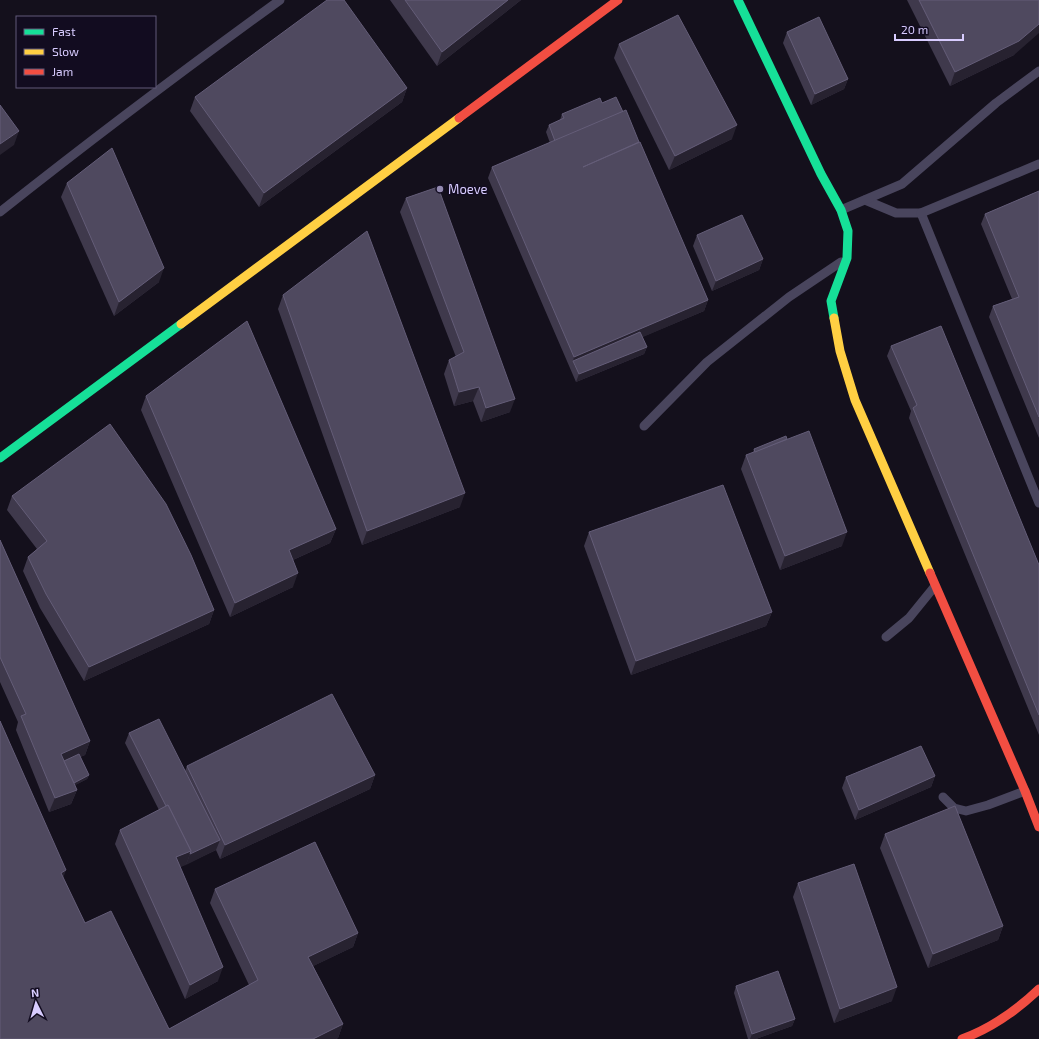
<svg xmlns="http://www.w3.org/2000/svg" width="1039" height="1039" viewBox="0 0 1039 1039" font-family="'Exo 2',sans-serif">
	<style>
		.lines { fill: none; stroke-linecap: round; stroke-linejoin: round }
		.lane { stroke: #49455d; stroke-width: 9 }
		.fast { stroke: #16e098; stroke-width: 9 }
		.slow { stroke: #ffcf43; stroke-width: 9 }
		.jam { stroke: #f24e42; stroke-width: 9 }
		.wall { fill: #3f394c }
		.shaded-wall { fill: #272230 }
		.building { fill: #4f495f; stroke: #645d78 }
		.poi-dot { fill: #938ab0; stroke: #120c20; stroke-width: 1.5 }
		.labels { text-anchor: middle; stroke-width: 3; stroke-linejoin: round; paint-order: stroke }
		.poi-label { font-size: 13px; fill: #d8ccff; stroke: #120c20; text-anchor: start }
	</style>
	<rect width="100%" height="100%" fill="#14101c"/>
	<g class="lines">
		<g class="lane">
			<path d="M865,200L896,213H921L1039,503"/>
			<path d="M841,210L902,184L996,103L1039,71"/>
			<path d="M0,212C92,139 185,69 280,0"/>
			<path d="M921,213L1039,164"/>
			<path d="M644,426L707,362L789,297L841,262"/>
			<path d="M886,637L909,618L935,586"/>
			<path d="M943,797L954,808L966,811L988,805L1025,791"/>
		</g>
		<g class="fast">
			<path d="M738,0L821,174L841,210L848,231L847,258L831,301L834,318"/>
			<path d="M0,458L181,324"/>
		</g>
		<g class="slow">
			<path d="M834,318L840,351L855,400L930,573"/>
			<path d="M181,324L459,118"/>
		</g>
		<g class="jam">
			<path d="M459,118L618,0"/>
			<path d="M930,573L1025,791L1039,827"/>
			<path d="M962,1039C992,1028 1016,1011 1039,989"/>
		</g>
	</g>
	<g class="wall">
		<path d="M390,0H521L437,66Z"/>
		<path d="M907,0H1039L1014,55L950,86Z"/>
		<path d="M787,32L848,79L844,89L811,105L783,43Z"/>
		<path d="M619,44L732,139L669,170L614,58Z"/>
		<path d="M407,88L402,102L259,207L190,111L195,97Z"/>
		<path d="M602,103L638,143L708,300L704,311L642,337L647,347L644,354L576,382L488,178L492,167L550,143L546,132L549,125L560,120L562,114Z"/>
		<path d="M67,183L159,282L114,316L61,197Z"/>
		<path d="M1039,191V438L989,317L993,306L1012,299L981,224L985,214Z"/>
		<path d="M406,198L510,412L481,422L473,401L454,406L444,374L449,360L456,357L400,212Z"/>
		<path d="M697,235L763,259L759,270L712,291L693,246Z"/>
		<path d="M283,295L460,507L362,545L278,309Z"/>
		<path d="M891,346L1039,565V735L909,418L911,411L887,356Z"/>
		<path d="M146,396L336,529L330,543L293,560V587L230,617L141,410Z"/>
		<path d="M787,439L842,546L780,570L741,469L746,455L753,453L754,449Z"/>
		<path d="M12,496L214,610L209,624L84,681L40,608L23,571L28,557L37,549L7,510Z"/>
		<path d="M589,532L772,612L766,626L631,675L584,546Z"/>
		<path d="M0,540L90,741L85,755L80,757L89,775L87,779L75,785L77,790L71,804L49,812L16,730L18,722L0,682Z"/>
		<path d="M129,733L185,771L187,766L375,775L370,789L220,859L216,850L180,867L218,981L185,999L115,844L120,830L159,810L125,743Z"/>
		<path d="M935,776L931,787L855,820L842,788L846,777Z"/>
		<path d="M885,834L1003,926L998,940L928,968L880,848Z"/>
		<path d="M66,870L63,878L85,923L169,1029L249,985L210,903L215,889L358,933L353,947L313,966L343,1024L338,1038L336,1039H0Z"/>
		<path d="M798,883L892,1001L834,1023L793,897Z"/>
		<path d="M736,986L795,1019L792,1026L756,1039H748L734,993Z"/>
	</g>
	<g class="shaded-wall">
		<path d="M508,0H521L437,66L442,52Z"/>
		<path d="M1039,24V33L1014,55L950,86L955,72Z"/>
		<path d="M848,79L844,89L811,105L815,94Z"/>
		<path d="M407,88L402,102L259,207L264,193Z"/>
		<path d="M737,125L732,139L669,170L675,156Z"/>
		<path d="M19,131L14,145L0,155V144Z"/>
		<path d="M763,259L759,270L712,291L716,281Z"/>
		<path d="M164,268L159,282L114,316L119,302Z"/>
		<path d="M708,300L704,311L575,366L573,361L574,357Z"/>
		<path d="M647,347L644,354L576,382L579,374Z"/>
		<path d="M479,387L473,401L454,406L459,392Z"/>
		<path d="M515,399L510,412L481,422L486,408Z"/>
		<path d="M465,493L460,507L362,545L367,531Z"/>
		<path d="M336,529L330,543L284,564L289,550Z"/>
		<path d="M847,532L842,546L780,570L785,556Z"/>
		<path d="M298,573L293,587L230,617L235,603Z"/>
		<path d="M214,610L209,624L84,681L89,667Z"/>
		<path d="M772,612L766,626L631,675L636,661Z"/>
		<path d="M90,741L85,755L58,767L61,754Z"/>
		<path d="M89,775L87,779L66,790L67,786Z"/>
		<path d="M375,775L370,789L220,859L225,845Z"/>
		<path d="M935,776L931,787L855,820L859,810Z"/>
		<path d="M77,790L71,804L49,812L55,798Z"/>
		<path d="M220,840L216,850L186,865L190,854Z"/>
		<path d="M191,851L186,865L170,871L176,857Z"/>
		<path d="M66,870L61,884V873Z"/>
		<path d="M1003,926L998,940L928,968L933,954Z"/>
		<path d="M358,933L353,947L303,971L308,957Z"/>
		<path d="M223,967L218,981L185,999L190,985Z"/>
		<path d="M897,987L892,1001L834,1023L840,1009Z"/>
		<path d="M795,1019L792,1026L756,1039H750L752,1034Z"/>
		<path d="M343,1024L338,1038L336,1039H313Z"/>
	</g>
	<g class="building">
		<path d="M327,0H344L407,88L264,193L195,97Z"/>
		<path d="M405,0H508L442,52Z"/>
		<path d="M919,0H1039V24L1019,41L955,72Z"/>
		<path d="M678,15L737,125L675,156L619,44Z"/>
		<path d="M819,17L848,79L815,94L787,32Z"/>
		<path d="M616,97L623,112L555,141L549,125L564,118L562,114L600,98L602,103Z"/>
		<path d="M0,105L19,131L0,144Z"/>
		<path d="M626,110L639,142L583,167L640,142L708,300L574,357L492,167Z"/>
		<path d="M112,148L164,268L119,302L67,183Z"/>
		<path d="M438,187L515,399L486,408L479,387L459,392L449,360L464,352L406,198Z"/>
		<path d="M1039,191V417L993,306L1019,297L985,214Z"/>
		<path d="M742,215L763,259L716,281L697,235Z"/>
		<path d="M367,231L465,493L367,531L283,295Z"/>
		<path d="M247,321L336,529L289,550L298,573L235,603L146,396Z"/>
		<path d="M941,326L1039,565V715L913,408L917,405L891,346Z"/>
		<path d="M640,332L647,347L579,374L573,361Z"/>
		<path d="M110,424L166,504L191,555L214,610L89,667L46,594L28,557L47,541L12,496Z"/>
		<path d="M809,431L847,532L785,556L746,455Z"/>
		<path d="M786,436L787,439L755,452L754,449Z"/>
		<path d="M723,485L772,612L636,661L589,532Z"/>
		<path d="M0,540L90,741L61,754L77,790L55,798L21,716L26,714L0,657Z"/>
		<path d="M332,694L375,775L225,845L187,766Z"/>
		<path d="M159,719L220,840L190,854L191,851L168,805L166,806L129,733Z"/>
		<path d="M0,721L66,870L61,873L85,923L111,911L169,1029L258,980L215,889L315,842L358,933L308,957L343,1024L313,1039H0Z"/>
		<path d="M921,746L935,776L859,810L846,777Z"/>
		<path d="M79,754L89,775L74,783L64,761Z"/>
		<path d="M168,805L191,851L176,857L223,967L190,985L120,830Z"/>
		<path d="M955,806L1003,926L933,954L885,834Z"/>
		<path d="M854,864L897,987L840,1009L798,883Z"/>
		<path d="M778,971L795,1019L752,1034L736,986Z"/>
	</g>
	<circle class="poi-dot" cx="440" cy="189" r="4"/>
	<g class="labels">
		<g class="poi-label">
			<text x="448" y="194">Moeve</text>
		</g>
	</g>
	<rect x="16" y="16" width="140" height="72" fill="#120c20" stroke="#615979"/>
	<rect x="24" y="29" width="20" height="6" fill="#16e098" stroke="#615979"/>
	<text x="52" y="36" font-size="12" fill="#d8ccff">Fast</text>
	<rect x="24" y="49" width="20" height="6" fill="#ffcf43" stroke="#615979"/>
	<text x="52" y="56" font-size="12" fill="#d8ccff">Slow</text>
	<rect x="24" y="69" width="20" height="6" fill="#f24e42" stroke="#615979"/>
	<text x="52" y="76" font-size="12" fill="#d8ccff">Jam</text>
	<g transform="translate(36 1003) rotate(355)" stroke="#120c20" stroke-width="3" paint-order="stroke">
	<path d="M0-3L7 15L0 10L-7 15Z" fill="#d8ccff"/>
	<text y="-6" font-size="11" font-weight="bold" text-anchor="middle" fill="#d8ccff">N</text>
	</g>
	<path d="M895 34v6h68v-6" fill="none" stroke="#d8ccff" stroke-width="2"/>
	<text x="901" y="34" font-size="12" fill="#d8ccff" stroke="#120c20" stroke-width="3" paint-order="stroke">20 m</text>
</svg>
